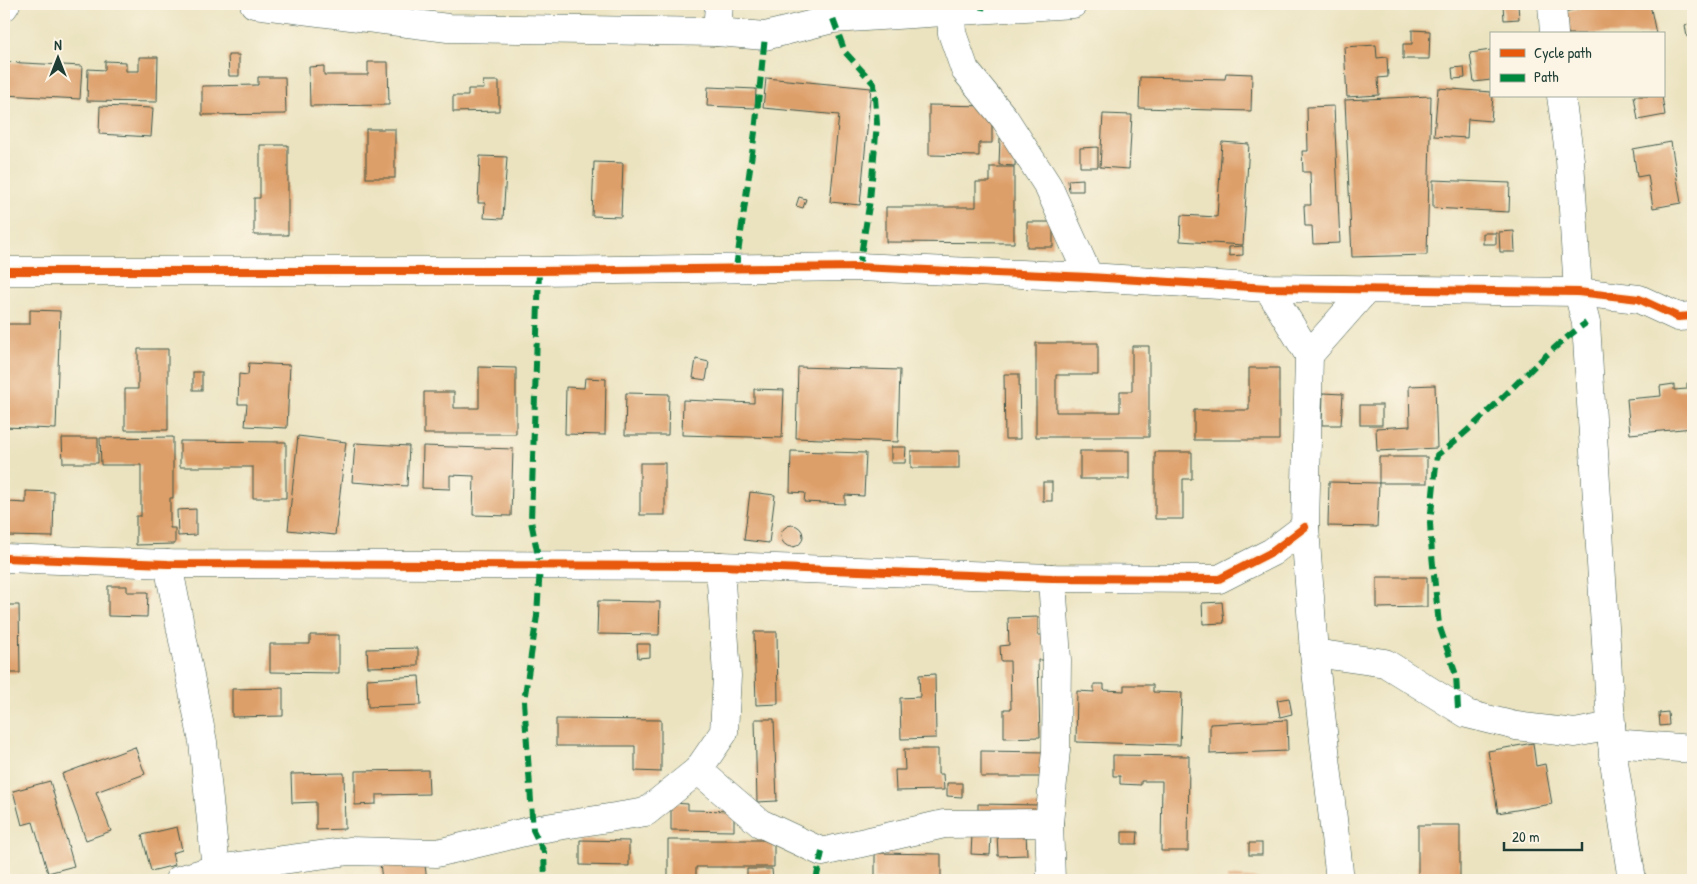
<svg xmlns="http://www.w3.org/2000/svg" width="1697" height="884" viewBox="0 0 1697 884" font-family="'Patrick Hand',sans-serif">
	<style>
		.building { fill: #dd9f69 }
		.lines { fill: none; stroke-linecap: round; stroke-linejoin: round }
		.minor-casing { stroke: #3e5649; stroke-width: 29 }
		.minor { stroke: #fff; stroke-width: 28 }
		.quiet { stroke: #00873e; stroke-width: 6; stroke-dasharray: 12 6; stroke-linecap: butt }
		.cycleway-casing { stroke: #fcf5e5; stroke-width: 11 }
		.cycleway { stroke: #e8590c; stroke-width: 8 }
	</style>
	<rect width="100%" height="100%" fill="#fcf5e5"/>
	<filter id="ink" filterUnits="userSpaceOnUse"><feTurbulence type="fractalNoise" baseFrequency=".02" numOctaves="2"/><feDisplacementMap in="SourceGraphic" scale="10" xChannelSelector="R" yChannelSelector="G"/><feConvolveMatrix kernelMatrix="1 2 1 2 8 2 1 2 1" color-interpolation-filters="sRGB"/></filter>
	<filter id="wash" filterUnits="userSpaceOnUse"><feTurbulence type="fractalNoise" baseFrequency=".0096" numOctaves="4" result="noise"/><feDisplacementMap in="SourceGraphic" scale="20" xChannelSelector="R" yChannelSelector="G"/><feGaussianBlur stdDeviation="1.12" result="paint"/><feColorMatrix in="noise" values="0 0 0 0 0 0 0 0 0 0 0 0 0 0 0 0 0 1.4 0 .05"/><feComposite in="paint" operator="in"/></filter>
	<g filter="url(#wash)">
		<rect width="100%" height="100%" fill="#ebe3c0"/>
		<g id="blocks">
			<g class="building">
				<path d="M1503,4H1518L1519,19L1504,20Z"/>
				<path d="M1580,4H1650L1656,34H1568L1564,12L1581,8Z"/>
				<path d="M1693,23V36L1687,37L1685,25Z"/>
				<path d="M1412,30L1430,31L1429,59H1403V44H1412Z"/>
				<path d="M1376,45L1377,58L1387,57L1388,77L1378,78L1379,95L1347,97L1344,47Z"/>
				<path d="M1491,50V80L1474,82L1470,53Z"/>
				<path d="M228,55H239V76H229Z"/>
				<path d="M139,57H158L157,102L87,101L88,69L105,70V61L126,62V71H139Z"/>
				<path d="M4,62L82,66L80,99L4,95Z"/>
				<path d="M368,62H388L389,105L310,106L309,67L324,66V75H368Z"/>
				<path d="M1464,67L1465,78L1453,79L1452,68Z"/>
				<path d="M1226,73L1252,74L1251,111L1139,108L1140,77L1225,79Z"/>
				<path d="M258,77H285L286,114L202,115V86L258,85Z"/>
				<path d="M766,78L871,88L860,205L830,202L839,115L763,108Z"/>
				<path d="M483,81H499V111L453,112V96H468V89H484Z"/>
				<path d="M708,87L756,89L755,108L707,106Z"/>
				<path d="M1438,88L1491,92V96H1493L1491,121L1468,119L1467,138L1434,136Z"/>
				<path d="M1431,96L1427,255L1352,257L1345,100Z"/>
				<path d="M1634,96H1662L1665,115L1638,120Z"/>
				<path d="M929,105L992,106V143H979V156L929,155Z"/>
				<path d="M100,106L153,108L151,137L99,134Z"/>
				<path d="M1334,106L1340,243L1313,244L1312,226H1305L1304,205H1311L1310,172H1303L1302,151H1308L1307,107Z"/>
				<path d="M1103,114L1132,115L1129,169L1100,167Z"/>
				<rect x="366" y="129" width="29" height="49"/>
				<path d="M1000,138H1016L1015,166L999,165Z"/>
				<path d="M1222,142L1249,144L1243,245L1180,241L1181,215L1217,217Z"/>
				<path d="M1671,142L1681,203L1653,208L1648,175L1637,177L1633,149Z"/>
				<path d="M260,145H288V235H254V198H260Z"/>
				<path d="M1098,147V167H1080V148Z"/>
				<path d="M480,156L507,157L503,219L484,218L485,203H478Z"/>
				<path d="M594,162L623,163L621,217L592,216Z"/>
				<path d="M990,167H1014V243L886,242V207H976V182H990Z"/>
				<path d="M1083,179V191H1069L1068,180Z"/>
				<path d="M1433,180L1510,183L1509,212L1433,208Z"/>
				<path d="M799,197L806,199L803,208L796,206Z"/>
				<rect x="1027" y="222" width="26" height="25"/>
				<path d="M1514,231L1515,252H1500L1499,232Z"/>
				<rect x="1483" y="233" width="13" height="11"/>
				<path d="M1243,246V255L1229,256V247Z"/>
				<path d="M30,310L60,311L56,429L4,427V324H30Z"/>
				<path d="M1036,343H1098V375H1056V412H1120V391H1132V346H1149V437H1036Z"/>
				<path d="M138,349H168V430H125V389H138Z"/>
				<path d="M696,359L709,362L706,380L693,378Z"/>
				<path d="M249,363L290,365L287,428L245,426L247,404H238L239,374L248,375Z"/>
				<path d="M479,367L516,368V434H424V392H454V408H479Z"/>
				<path d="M798,367L900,370L898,442L796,438Z"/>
				<path d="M1249,368H1279V440H1194V410H1249Z"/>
				<rect x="193" y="372" width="9" height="18"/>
				<path d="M1004,374H1019L1020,439H1005Z"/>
				<path d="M585,378L606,379L605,435L565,434L566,387L584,388Z"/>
				<path d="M1693,382V428L1630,434L1627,399L1661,396L1660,386L1674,384V390L1687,389V383Z"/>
				<path d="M1435,385L1437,448L1377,451L1376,428L1410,426L1409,386Z"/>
				<path d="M754,389L784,390L782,438L682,435L683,400L754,403Z"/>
				<path d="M626,393L669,394L668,435H625Z"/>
				<path d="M1323,393L1343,394L1341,425H1322Z"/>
				<rect x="1360" y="405" width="22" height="20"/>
				<path d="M298,436L346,442L335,535L288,530Z"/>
				<path d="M173,437V498H170V528H175V544L136,545V516H141V465H101L100,438Z"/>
				<path d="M62,438H98V463H63Z"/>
				<path d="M180,441L286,442V498H253V467H180Z"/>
				<path d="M355,443L409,446L407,486L352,482Z"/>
				<path d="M423,446L513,449L511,516L473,515L474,476L450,475V489L422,488Z"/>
				<path d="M891,447H906L905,463H891Z"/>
				<path d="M791,451L866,453L864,496L845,495V504L804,502L805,493L790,492Z"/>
				<rect x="911" y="451" width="48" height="17"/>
				<rect x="1080" y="451" width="49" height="28"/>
				<path d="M1155,452H1192V479H1183V519H1155Z"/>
				<rect x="1379" y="457" width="48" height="26"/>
				<rect x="640" y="463" width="25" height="52"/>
				<rect x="1043" y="482" width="9" height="19"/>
				<path d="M1329,482L1379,483L1377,527L1328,526Z"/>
				<path d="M26,491L54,492L53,537L7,536L8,502L26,503Z"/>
				<path d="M750,492L775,495L769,543L744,540Z"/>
				<path d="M196,509V535L178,536L177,510Z"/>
				<circle cx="792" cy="536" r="11"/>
				<path d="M1377,577H1427V607L1377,608Z"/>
				<path d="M108,586H127V592H148L147,617L108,616Z"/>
				<path d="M598,601L660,602L659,635L597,634Z"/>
				<path d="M1222,602L1224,623L1203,624L1202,603Z"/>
				<path d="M4,605H19L20,673H4Z"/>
				<path d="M1038,617V635H1043L1044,660H1038L1040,737L1004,738V709H1011L1010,661H1001L1000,646L1009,645L1008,618Z"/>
				<path d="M754,632H777L778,704L756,705Z"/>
				<path d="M310,635H339V673L270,672V644H310Z"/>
				<path d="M637,644H650V657L638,658Z"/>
				<path d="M418,648V666L368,667L367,649Z"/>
				<path d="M935,674L936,738L901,739L900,698L920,697L919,675Z"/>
				<path d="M419,676L421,705L368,707L367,679Z"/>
				<path d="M1094,684H1104V690L1124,691V685H1153V692L1182,693L1180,745L1076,742L1077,691L1094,692Z"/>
				<path d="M283,688V716L232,717V689Z"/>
				<path d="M1289,698L1292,714L1280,717L1277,700Z"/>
				<path d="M1668,712L1669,725L1660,726L1659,713Z"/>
				<path d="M556,719L661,720V772L635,771V746H556Z"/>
				<path d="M755,719H774L777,801L757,802Z"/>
				<path d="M1287,720L1288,751L1210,754V724Z"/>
				<path d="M1533,743L1536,766L1545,764L1552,804L1498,813L1488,751Z"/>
				<path d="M135,747L145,774L96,792L111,831L86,840L62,774Z"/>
				<path d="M904,749H938V774H943L944,790L896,791L895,770H905Z"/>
				<path d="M981,751L1048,752L1047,777H981Z"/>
				<path d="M1113,755L1189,756L1188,851H1161L1162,781H1141V785L1120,784V776H1113Z"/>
				<path d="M428,770L429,794L376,795V804L355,805V771Z"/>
				<path d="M344,773L345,829L316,830V802L292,803L291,774Z"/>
				<path d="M50,781L74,866L48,873L33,822L22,825L13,791Z"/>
				<path d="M947,783H962V797L947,796Z"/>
				<path d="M671,803L688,804V810L734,811V831L671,830Z"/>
				<path d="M978,804L1042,805L1041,818H978Z"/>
				<path d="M1418,825H1460V880H1383V878H1418Z"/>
				<path d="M177,827L182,850L172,853L175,865L151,871L142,835Z"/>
				<path d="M1026,832L1027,855L998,856L997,833Z"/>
				<path d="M1122,832H1138L1137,844H1122Z"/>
				<path d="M972,835H991L990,855L971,854Z"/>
				<path d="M580,840L629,841V866L580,865Z"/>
				<path d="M668,840H774V867H696V879H668Z"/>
				<rect x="1249" y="843" width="13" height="12"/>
				<path d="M875,853L941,854V880L875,879Z"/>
				<path d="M424,858L427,880H382L380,863Z"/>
				<path d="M747,869H772L773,880H747Z"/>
				<path d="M1227,876L1260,879V880H1227Z"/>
			</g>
		</g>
	</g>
	<g filter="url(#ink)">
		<use href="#blocks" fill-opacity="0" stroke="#3e5649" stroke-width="1"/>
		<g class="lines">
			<g class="minor-casing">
				<g id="minor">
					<path d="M254,4L448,28L717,32L765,36L833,19L1073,4"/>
					<path d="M1552,4L1554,34"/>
					<path d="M4,7L6,4"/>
					<path d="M951,11L952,33L965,70L1005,119L1048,186L1089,277"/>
					<path d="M717,32L719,4"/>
					<path d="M1561,96L1570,160L1578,292L1586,323L1613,755L1632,880"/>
					<path d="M4,271H539L859,267L1089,277L1268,288L1578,292L1639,299L1678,317L1693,316"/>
					<path d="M1268,288L1309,355L1305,527L1314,653L1340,880"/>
					<path d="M1309,355L1366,290"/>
					<path d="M4,558L168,564L720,566L1052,578L1219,579L1272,552L1305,527"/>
					<path d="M168,564L203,742L216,869"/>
					<path d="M1314,653L1385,663L1467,714L1516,726L1575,733L1611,726"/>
					<path d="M1612,743L1693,749"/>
					<path d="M698,770L760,823L822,852L944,824L1049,823"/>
					<path d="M179,880L216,869L349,851L437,853L533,830L646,812L698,770L724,732L727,676L720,566"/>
					<path d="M1051,880L1049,823L1056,750L1057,660L1052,578"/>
				</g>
			</g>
			<use href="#minor" class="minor"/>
			<g class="quiet">
				<path d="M982,10L983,4"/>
				<path d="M833,19L845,52L874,84L877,124L870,200L859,267"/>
				<path d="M736,268L755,132L765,36"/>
				<path d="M539,271L531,521L540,566L537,616L524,701L533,830L544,852L545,880"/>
				<path d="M1458,709L1456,675L1439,625L1432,555L1430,523L1437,455C1492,415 1532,361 1586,323"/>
				<path d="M816,880L822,852"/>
			</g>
			<g class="cycleway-casing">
				<g id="cycleway">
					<path d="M4,271H539L859,267L1089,277L1268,288L1578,292L1639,299L1678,317L1693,316"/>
					<path d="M4,558L168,564L720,566L1052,578L1219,579L1272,552L1305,527"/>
				</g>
			</g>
			<use href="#cycleway" class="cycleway"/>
		</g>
	</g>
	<rect width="1697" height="884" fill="none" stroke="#fcf5e5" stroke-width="20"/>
	<rect x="1490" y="32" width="175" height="65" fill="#fcf5e5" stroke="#a4ab9e"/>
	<rect x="1500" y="49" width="25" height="8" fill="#e8590c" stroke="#a4ab9e"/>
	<text x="1534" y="58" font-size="15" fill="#1f3d34">Cycle path</text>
	<rect x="1500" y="74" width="25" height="8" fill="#00873e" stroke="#a4ab9e"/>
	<text x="1534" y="82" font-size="15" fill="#1f3d34">Path</text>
	<g transform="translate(58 58)" stroke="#fcf5e5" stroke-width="4" paint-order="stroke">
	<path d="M0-4L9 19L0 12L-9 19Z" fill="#1f3d34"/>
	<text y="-8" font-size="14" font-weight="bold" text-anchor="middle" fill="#1f3d34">N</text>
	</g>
	<path d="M1504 842v8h78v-8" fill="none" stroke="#1f3d34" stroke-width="2.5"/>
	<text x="1512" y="842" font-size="15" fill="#1f3d34" stroke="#fcf5e5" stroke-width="4" paint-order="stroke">20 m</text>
</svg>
